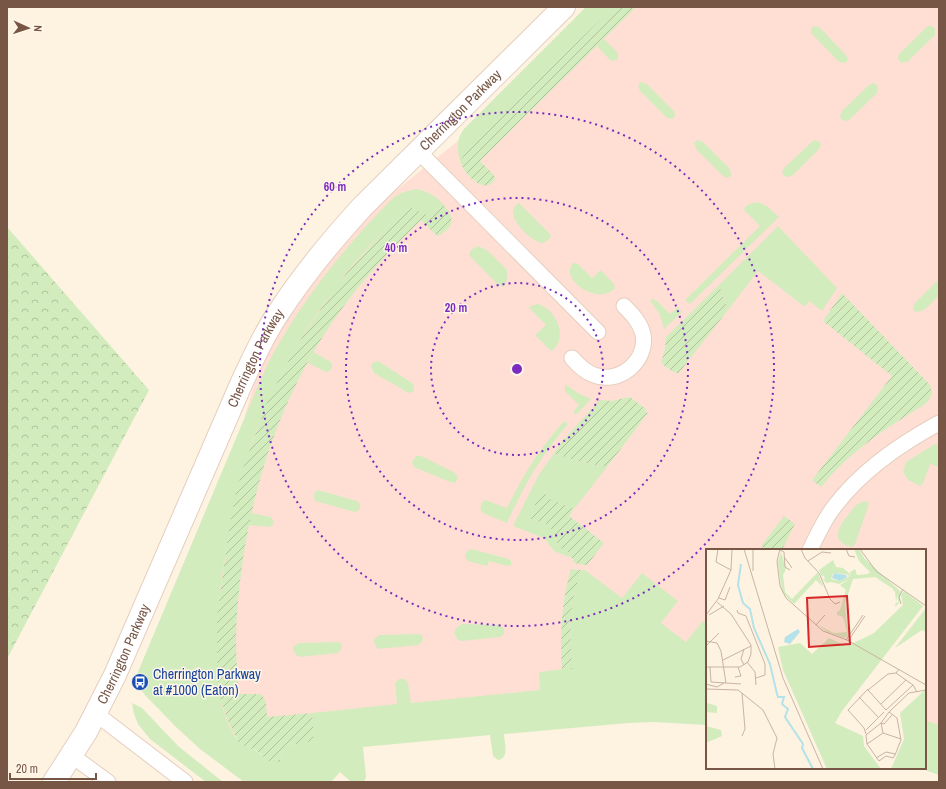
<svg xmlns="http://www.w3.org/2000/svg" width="946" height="789" viewBox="0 0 946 789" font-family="'Archivo Narrow',sans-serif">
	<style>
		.commercial { fill: #ffdfd4 }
		.grass { fill: #d2ecbe }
		.forest { fill: url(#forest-crowns) }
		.garden { fill: url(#garden-furrows) }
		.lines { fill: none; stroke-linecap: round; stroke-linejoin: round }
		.service-casing { stroke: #e5cfbf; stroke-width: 17 }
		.tertiary-casing { stroke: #e5cfbf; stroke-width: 24 }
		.service { stroke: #fff; stroke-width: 15 }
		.tertiary { stroke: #fff; stroke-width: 22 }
		.ring { fill: none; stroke: #7b2cbf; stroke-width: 2; stroke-dasharray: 2 4 }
		.labels { text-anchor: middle; stroke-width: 3; stroke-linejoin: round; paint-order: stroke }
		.street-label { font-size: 14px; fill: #775646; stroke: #fff6e9 }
		.transit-label { font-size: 14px; fill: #164399; stroke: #fff6e9; text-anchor: start }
		.inset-river { fill: none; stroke: #b4e2e9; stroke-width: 2 }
		.inset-road { fill: none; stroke: #c8b4a3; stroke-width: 1 }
		.view { fill: #d62828; fill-opacity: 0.15; stroke: #d62828; stroke-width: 2 }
		.inset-edge { fill: none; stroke: #775646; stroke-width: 2 }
		.centre { fill: #7b2cbf; stroke: #fff6e9; stroke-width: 2 }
		.ring-label { font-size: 12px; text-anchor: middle; font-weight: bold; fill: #7b2cbf; stroke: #fff6e9; stroke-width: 3; stroke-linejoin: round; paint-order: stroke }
	</style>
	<defs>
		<pattern id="forest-crowns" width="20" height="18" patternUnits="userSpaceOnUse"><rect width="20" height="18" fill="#d2ecbe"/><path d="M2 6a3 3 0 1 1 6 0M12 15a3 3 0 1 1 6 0" fill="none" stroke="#afc29c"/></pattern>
		<pattern id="garden-furrows" width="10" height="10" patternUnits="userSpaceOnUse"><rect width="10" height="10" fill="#d2ecbe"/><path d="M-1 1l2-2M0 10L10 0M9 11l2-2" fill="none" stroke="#afc29c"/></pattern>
	</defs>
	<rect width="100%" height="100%" fill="#fef2e1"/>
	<path class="commercial" d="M595,7H939V757L925,752V550H707V702L217,737L221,500L263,353L351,226L458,141Z"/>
	<g class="grass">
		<path d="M586,7H614L474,142L460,161C457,149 456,140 464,129Z"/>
		<path d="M814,26L819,27L846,55L848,60L845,63L839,62L811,33V29Z"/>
		<path d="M928,26H932L935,29V35L907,62L901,63L898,58L899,54Z"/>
		<path d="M604,39L618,53V56L617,60L611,61L597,46Z"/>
		<path d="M641,82L647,84L674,111L675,114L674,118L671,119L667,118L640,91L638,85Z"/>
		<path d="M874,83L878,86L877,93L849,120L845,121L841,119L840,116L841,112L870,84Z"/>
		<path d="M697,140L703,142L730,169L731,176L727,178L723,176L696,149L694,143Z"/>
		<path d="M814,140L820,142L821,145L819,149L792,176L788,177L784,176L782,172L784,168Z"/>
		<path d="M416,189C426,191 434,194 441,202L427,216L409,207H405C389,226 371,243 355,262C310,316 277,376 252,442C245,461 242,482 237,502C225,547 217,595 218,642C219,678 216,710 238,741C243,748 253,746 261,755L280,757L286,745L293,744L314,734L312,713L397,704L395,683L399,679H405L408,683L411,703L540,690L539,672L571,668C571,646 569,622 573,600C575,590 578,580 581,570H585L622,598L642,573L678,601L661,623L686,642L703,621L707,623V725L654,722L628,723L504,734C504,742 510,758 498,760L493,756L490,735L363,747L366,777L364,782H351L340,772L331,782H244L200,749L176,727L145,695L138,686L135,679L255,393C261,380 266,366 273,354C305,296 347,244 394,197L401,193Z"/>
		<path d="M758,202L767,206L779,217L690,304L685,300L760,226L744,210C745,204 752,203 758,202Z"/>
		<path d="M519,203L550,234L551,236C549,240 545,243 541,243C532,242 500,214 519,203Z"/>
		<path d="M778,226L837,288L822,311L809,301L805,307L758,271L728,310L719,285Z"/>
		<path d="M478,246L487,250L507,270V281L504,286H499L469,255L471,250Z"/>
		<path d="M573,263L578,264L592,278L601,270L614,284L615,289C594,306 559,277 573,263Z"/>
		<path d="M939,279V295C933,301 924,315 914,311L913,308L914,304Z"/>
		<path d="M653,299L658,302L670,314L678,307L682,312L664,329L660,315L650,300Z"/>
		<path d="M538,304C556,309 569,337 552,351L549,349L535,335L546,325L529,308L531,306Z"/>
		<path d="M313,352L331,362L332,367L330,371L326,372L308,363Z"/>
		<path d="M378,361L412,383L414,385V390L411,393L407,392L374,373L371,366L374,362Z"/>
		<path d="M565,384L578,393L591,399L576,415L573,412L579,405L565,391Z"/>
		<path d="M564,421L568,424C542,454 523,487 507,523L483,513C479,509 480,503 485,500L507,508C523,475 540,448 564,421Z"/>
		<path d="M935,444H939V467L930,464L923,483L920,486L908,480L903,472L906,462Z"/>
		<path d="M554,453C571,460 588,464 607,467L574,509L549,499L545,492L537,495L535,505L532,510L534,521C565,524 546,543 568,552L569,557L554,551L544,538L513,526L538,476Z"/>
		<path d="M416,456H421L455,473L458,477L455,483L450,482L416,468L414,467L412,462Z"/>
		<path d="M318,490L357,501L360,504V509L355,512L315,501C313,496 314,492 318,490Z"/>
		<path d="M865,501L869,503L868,507L855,544L852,547C830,542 838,527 848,515C853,509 856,503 865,501Z"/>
		<path d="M251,513L271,517L274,523L270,527L249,525Z"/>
		<path d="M471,549L509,559L511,561V565L507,566L489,561L487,566L468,561L465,557L466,552Z"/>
		<path d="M462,624L500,625L504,629C505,633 504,635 500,637L462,641L458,640L454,633L456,628Z"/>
		<path d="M418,634L422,635L423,640L419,645L378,649C375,645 373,642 375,638L380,635Z"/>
		<path d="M337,642L341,643L342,648L338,653L300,657L296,655L293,650L294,646L299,643Z"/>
		<path d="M132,703L142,708L178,746L223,782H206L150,739L138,724L134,714Z"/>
		<path d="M925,720L939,725V775L919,768H925Z"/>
	</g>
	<path class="forest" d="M7,227L149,390L7,659Z"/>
	<g class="garden">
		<path d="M614,7H636L480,161L494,175L495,179C485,197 463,173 460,161L473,142Z"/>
		<path d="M441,202C454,216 457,225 438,236L435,234L421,220C396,245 371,270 350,298C279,389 245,501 237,615C235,641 237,668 238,694H260L263,696L266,703L267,717L312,713L314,734L312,741L303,743L286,745L280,757V762H271L266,759L256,750L244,746L239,743L227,719L219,694L217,659V617L228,536L235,496L244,465L268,400L297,345L335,287L355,263L405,207H409L427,215Z"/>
		<path d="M719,285L728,310L678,374L674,371L673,372L661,363L665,348L666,337Z"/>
		<path d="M842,293L930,385L932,392C930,404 920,407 911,413C877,434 846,456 821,487L812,480L892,376L823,321Z"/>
		<path d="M630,397L646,409L645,411L648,413L607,467C588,464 571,460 554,453L563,440L600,400L611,401Z"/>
		<path d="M543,491L550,499L574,509L569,516L604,543L587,565L578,564L573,562L574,559L569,557L568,552C552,546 559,535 549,526C543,520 532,523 530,517C529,512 534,509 535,505C536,501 537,497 537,493Z"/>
		<path d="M784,516L795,524L782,550H766L761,546Z"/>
		<path d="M571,569L581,570C578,580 575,590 573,600C569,623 571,646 572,669H562C560,635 561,602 571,569Z"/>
	</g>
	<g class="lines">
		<g class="service-casing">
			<g id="service">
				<path d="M418,151L598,332"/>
				<path d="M572,358C578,365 585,372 594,375C619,385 648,361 643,334C640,322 632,314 624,306"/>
				<path d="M810,550C817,535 824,520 834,507C861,471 900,444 939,423"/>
				<path d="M95,713L185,782"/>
				<path d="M71,755L108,782"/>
			</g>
		</g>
		<g class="tertiary-casing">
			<g id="tertiary">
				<path id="s1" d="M54,782L86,732L115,675L242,382C253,359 263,336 277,315C302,276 331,241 362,207L564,7"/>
			</g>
		</g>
		<use href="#service" class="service"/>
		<use href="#tertiary" class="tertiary"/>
	</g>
	<g class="ring">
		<circle cx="517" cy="369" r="86"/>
		<circle cx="517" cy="369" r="171"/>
		<circle cx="517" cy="369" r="257"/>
	</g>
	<defs>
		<g id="bus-disc" transform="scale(0.9)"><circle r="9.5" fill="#1a4fb4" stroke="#fff6e9"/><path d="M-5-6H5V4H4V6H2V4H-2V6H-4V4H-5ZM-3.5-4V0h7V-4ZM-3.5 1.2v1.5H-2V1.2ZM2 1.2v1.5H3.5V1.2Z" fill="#fff"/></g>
	</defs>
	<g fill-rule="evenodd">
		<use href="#bus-disc" x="140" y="682"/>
	</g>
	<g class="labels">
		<g class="street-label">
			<text dy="5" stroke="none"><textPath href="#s1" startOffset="794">Cherrington Parkway</textPath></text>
			<text dy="5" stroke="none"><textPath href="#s1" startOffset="470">Cherrington Parkway</textPath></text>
			<text dy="5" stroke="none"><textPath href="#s1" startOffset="146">Cherrington Parkway</textPath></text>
		</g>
		<g class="transit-label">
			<text x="153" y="679">Cherrington Parkway<tspan x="153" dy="16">at #1000 (Eaton)</tspan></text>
		</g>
	</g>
	<g transform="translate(706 549)">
		<rect width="220" height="220" fill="#fef2e1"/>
		<path d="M148,0H153L159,10L195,43L193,54L189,58L190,53L192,54V46L190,52L189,43L186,39L169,28L147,30L139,54L141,77L145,79L140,87L146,80L141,88L138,89L121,83L112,76L128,84L141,83L137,68L131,66V63L134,61L140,41L134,36L144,30L133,35L125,33L120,34L116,29L119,31L118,26L116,28L113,21L127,11L130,18L137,19L145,26L144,23L149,20L151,26L162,25L164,23L153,12ZM127,24L139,25L144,27L134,32L125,30ZM75,3L80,20L77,26L79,43L86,50L111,24H112L117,38L110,31L88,55L76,43L72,13ZM220,140V165L198,190L194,164ZM1,154L11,157V164L0,163ZM0,177L15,181L16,187L0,194Z" fill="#d2ecbe" fill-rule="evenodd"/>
		<path d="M198,42L217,57L136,162L129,174L157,187L158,197L175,220H121L77,121L72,98L94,94L106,105L123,89L140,97L156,90L168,84L197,56L195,46ZM220,59V83L216,81L189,99ZM220,165V220H185L198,190Z" fill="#d2ecbe"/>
		<path d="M128,24L140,26L141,28L134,32L126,29ZM92,80L94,83L84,95L78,93L79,88Z" fill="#b4e2e9"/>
		<path class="inset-river" d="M35,15L32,36L37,54L44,60L48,79L64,115L71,145L72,148H78L76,155L82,160L79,168L97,195L96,199L107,220"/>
		<path class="inset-road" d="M12,0L10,13L25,21M38,0L77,129L117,220M74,0L71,12L74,37L80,49L117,82L141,91L220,136M95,0L99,9L113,24L124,50L129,55L134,53M140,0L143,7L149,8M154,0L170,22L220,57M74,1L78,3L79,18L84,21M79,9L86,19M102,12L116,3L125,4M47,22V0M13,49L19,51L24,38M195,55L193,48L197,40M31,61L32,64L40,67L59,115V126L50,129M0,66L12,50L25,21L26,0M3,66L18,57M110,76L119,66M140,91L157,66M0,92L11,94L15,102L20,134M142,92L159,67M0,97L13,84M17,111L45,97M41,113L49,123L50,136M38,116L35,110L38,100M0,118H34L42,113L45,105V96L25,65L11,53M4,118L5,133L35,135M193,120L190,124L182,125L162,141L180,161L207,136L211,143M190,124L207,136M29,128L35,127L32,118M0,135L11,138L18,134M0,140L32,141L57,161L71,189L67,205L69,220M153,148L173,169M175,155L200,131M160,181L178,163M177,184L175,174L183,163L203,144L220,141M177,184L161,195L160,186L175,174L178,175L186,166M177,184L195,190M160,185L158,179L142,161L162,140M36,187L39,180L36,144M161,195L173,212L180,207L187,209L189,206L195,191L191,169L183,163M170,209L180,203L189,205"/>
		<path class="view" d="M141,47L144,95L103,98L101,49Z"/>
		<rect width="220" height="220" class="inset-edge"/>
	</g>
	<circle cx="517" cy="369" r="6" class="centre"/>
	<g class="ring-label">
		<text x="335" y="191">60 m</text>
		<text x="396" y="252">40 m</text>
		<text x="456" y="312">20 m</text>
	</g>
	<rect width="946" height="789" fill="none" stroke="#775646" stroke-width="16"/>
	<g transform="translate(28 28) rotate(93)" stroke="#fff6e9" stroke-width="3" paint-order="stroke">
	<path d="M0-3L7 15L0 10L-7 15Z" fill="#775646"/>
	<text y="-6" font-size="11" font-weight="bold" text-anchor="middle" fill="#775646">N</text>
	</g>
	<path d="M10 773v6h86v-6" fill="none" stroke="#775646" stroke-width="2"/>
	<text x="16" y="773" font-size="12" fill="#775646" stroke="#fff6e9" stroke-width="3" paint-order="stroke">20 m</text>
</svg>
